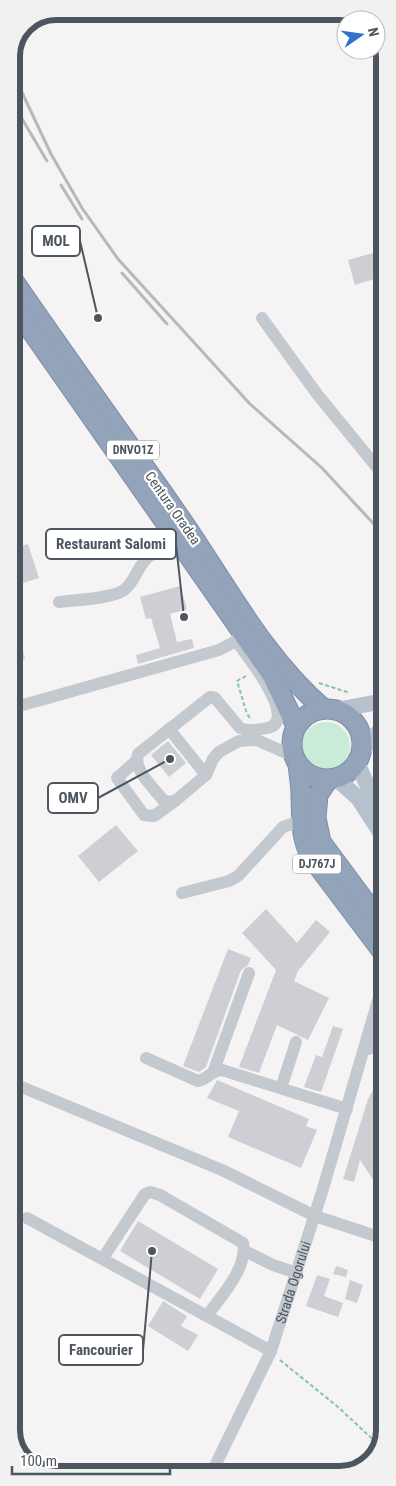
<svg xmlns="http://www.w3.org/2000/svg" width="396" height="1486" viewBox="0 0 396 1486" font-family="'Roboto Condensed',sans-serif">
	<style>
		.green { fill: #c9ebd8 }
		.building { fill: #cdcfd4 }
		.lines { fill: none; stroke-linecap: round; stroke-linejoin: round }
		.highway-casing { stroke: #7d8ea6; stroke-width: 21 }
		.path { stroke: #84c5a8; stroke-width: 2; stroke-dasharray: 4 2.5; stroke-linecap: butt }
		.minor { stroke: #c3c9cf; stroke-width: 12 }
		.major { stroke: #b7c1cd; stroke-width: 16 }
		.highway { stroke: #92a3ba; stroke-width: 19 }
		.rail { stroke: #b6b8bc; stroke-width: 3 }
		.labels { text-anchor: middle; stroke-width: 4.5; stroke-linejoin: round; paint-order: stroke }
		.shield { fill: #fff; stroke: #82888e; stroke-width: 1 }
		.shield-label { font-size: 12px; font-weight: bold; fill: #4d555e }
		.street-label { font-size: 14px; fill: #4d555e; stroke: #fff }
		.rim { fill: none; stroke: #4d555e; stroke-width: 6 }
		.leader { fill: none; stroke: #4d555e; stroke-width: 2 }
		.callout-dot { fill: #4d555e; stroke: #fff; stroke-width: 2 }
		.callout { fill: #fff; stroke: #4d555e; stroke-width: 2 }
		.callout-label { font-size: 15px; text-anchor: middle; font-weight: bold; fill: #4d555e }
	</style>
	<rect width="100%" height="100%" fill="#f5f3f3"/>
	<circle class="green" cx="326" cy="746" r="24"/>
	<g class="building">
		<path d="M384,250V276L355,285L348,260Z"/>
		<path d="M28,544L39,578L20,584L12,558V549Z"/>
		<path d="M180,586L187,609L170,614L177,642L192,639L194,648L138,664L136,655L160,648L151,618L146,619L140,597Z"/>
		<path d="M20,640L25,659L12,662V642Z"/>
		<path d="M168,741L186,763L169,777L151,755Z"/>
		<path d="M116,825L138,851L99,882L78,856Z"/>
		<path d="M266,909L297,943L316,920L330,932L298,971L294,981L329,998L308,1040L277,1025L259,1073L239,1067L276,970L242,933Z"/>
		<path d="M228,949L251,958L248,965L241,970L206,1067L199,1072L183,1066Z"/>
		<path d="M333,1026L343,1029L321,1092L304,1087L316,1055L322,1057Z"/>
		<path d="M217,1080L309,1119L306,1126L317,1130L301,1168L228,1137L239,1111L207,1098Z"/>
		<path d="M375,1087L385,1092V1107L379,1118L385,1126V1137L377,1142L373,1161L380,1172L385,1169V1179L376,1184L360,1160L354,1182L343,1179L368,1099Z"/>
		<path d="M138,1221L218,1269L200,1299L120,1251Z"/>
		<path d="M336,1266L348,1270L346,1277L333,1274Z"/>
		<path d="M317,1275L330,1279L324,1296L343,1303L338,1317L306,1306Z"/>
		<path d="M350,1280L363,1285L357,1303L345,1299Z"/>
		<path d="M163,1301L187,1316L181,1326L198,1335L188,1351L148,1326Z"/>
	</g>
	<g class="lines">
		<g class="highway-casing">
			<g id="highway">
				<path d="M11,277C67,359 125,438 181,519C226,584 264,658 324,709"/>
				<path d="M11,302L272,675L296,726"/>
				<circle cx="327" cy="744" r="35"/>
				<path d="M298,764C299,775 301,785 301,796C302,819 300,836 311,857L384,954"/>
				<path d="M328,780L318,795L316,818L321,842L384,927"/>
			</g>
		</g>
		<g class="path">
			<path d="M246,676L237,681L247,714L250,718"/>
			<path d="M319,683L350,693"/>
			<path d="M375,770L376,755"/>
			<path d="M280,1360L338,1407L380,1446"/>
		</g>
		<g class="minor">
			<path d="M262,318L317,394L384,476"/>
			<path d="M59,602C76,600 111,599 124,590C129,586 133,580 136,574C149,549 157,551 183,550"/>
			<path d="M236,641C245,653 301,722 267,728C258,730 248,731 240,728L215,698L210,697L138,754C133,770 153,787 163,800L168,802L175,801L206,775L213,759L219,752L239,741L257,740L293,756"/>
			<path d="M12,708L219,650L236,641L239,634"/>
			<path d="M169,729L206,775"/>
			<path d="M136,761L117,778L144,815L154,816L175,801"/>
			<path d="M182,893L229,881L238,876L283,827L300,821"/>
			<path d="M369,1049L384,1024"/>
			<path d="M146,1058L198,1081C208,1079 212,1070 222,1070L347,1109"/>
			<path d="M214,1070L249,973"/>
			<path d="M12,1083L222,1170L315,1216L385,1239"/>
			<path d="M281,1088L296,1042"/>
			<path d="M27,1218L271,1351"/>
			<path d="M245,1251L273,1265L297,1273"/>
			<path d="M103,1258L145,1194L150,1192L160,1195L243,1243C248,1268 221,1296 207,1316"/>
			<path id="s1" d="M211,1474L271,1351L322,1192L379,997L384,966L379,948"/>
		</g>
		<g class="major">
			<path d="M336,710L384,701"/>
			<path d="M362,750L384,726"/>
			<path d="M357,763L375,802L384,818"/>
			<path d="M337,779L358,798L384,838"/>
		</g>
		<use href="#highway" class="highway"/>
		<g class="rail">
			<path d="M11,69L51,154L82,208L118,259L250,404L322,468L384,535"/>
			<path d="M11,92L21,117L47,161"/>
			<path d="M61,185L82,219"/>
			<path d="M122,273L167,324"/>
		</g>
	</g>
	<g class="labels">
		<g class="shield">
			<rect x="107" y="440.5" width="52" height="19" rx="4"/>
			<rect x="293" y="854.5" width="48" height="19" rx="4"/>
		</g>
		<g class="shield-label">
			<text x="133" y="454">DNVO1Z</text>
			<text x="317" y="868">DJ767J</text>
		</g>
		<g class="street-label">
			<text transform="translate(173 508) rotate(55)" y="5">Centura Oradea</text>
			<text dy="5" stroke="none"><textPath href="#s1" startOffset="209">Strada Ogorului</textPath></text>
		</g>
	</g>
	<path d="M0 0H396V1486H0ZM56 20H340A36 36 0 0 1 376 56V1430A36 36 0 0 1 340 1466H56A36 36 0 0 1 20 1430V56A36 36 0 0 1 56 20Z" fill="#f1f1f2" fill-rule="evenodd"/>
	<path class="rim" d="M56 20H340A36 36 0 0 1 376 56V1430A36 36 0 0 1 340 1466H56A36 36 0 0 1 20 1430V56A36 36 0 0 1 56 20Z"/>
	<path class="leader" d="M98 318L80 241M184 617L176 544M170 759L98 798M152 1251L143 1350"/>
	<g class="callout-dot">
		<circle cx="98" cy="318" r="5"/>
		<circle cx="184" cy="617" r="5"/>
		<circle cx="170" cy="759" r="5"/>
		<circle cx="152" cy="1251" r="5"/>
	</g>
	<g class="callout">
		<rect x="32" y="226" width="48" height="30" rx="5"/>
		<rect x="46" y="529" width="130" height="30" rx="5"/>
		<rect x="48" y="783" width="50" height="30" rx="5"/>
		<rect x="59" y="1335" width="84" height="30" rx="5"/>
	</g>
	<g class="callout-label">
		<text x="56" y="246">MOL</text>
		<text x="111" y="549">Restaurant Salomi</text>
		<text x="73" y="803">OMV</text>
		<text x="101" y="1355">Fancourier</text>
	</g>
	<g transform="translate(361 35) rotate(77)"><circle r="24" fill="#ffffff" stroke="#b8bbbf"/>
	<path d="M0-4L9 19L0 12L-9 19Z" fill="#3370ce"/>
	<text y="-8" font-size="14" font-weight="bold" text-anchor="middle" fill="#4d555e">N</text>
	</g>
	<path d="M12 1466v8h158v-8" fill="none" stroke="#4d555e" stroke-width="2.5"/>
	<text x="20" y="1466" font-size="15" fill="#4d555e" stroke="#ffffff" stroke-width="4" paint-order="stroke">100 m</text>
</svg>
